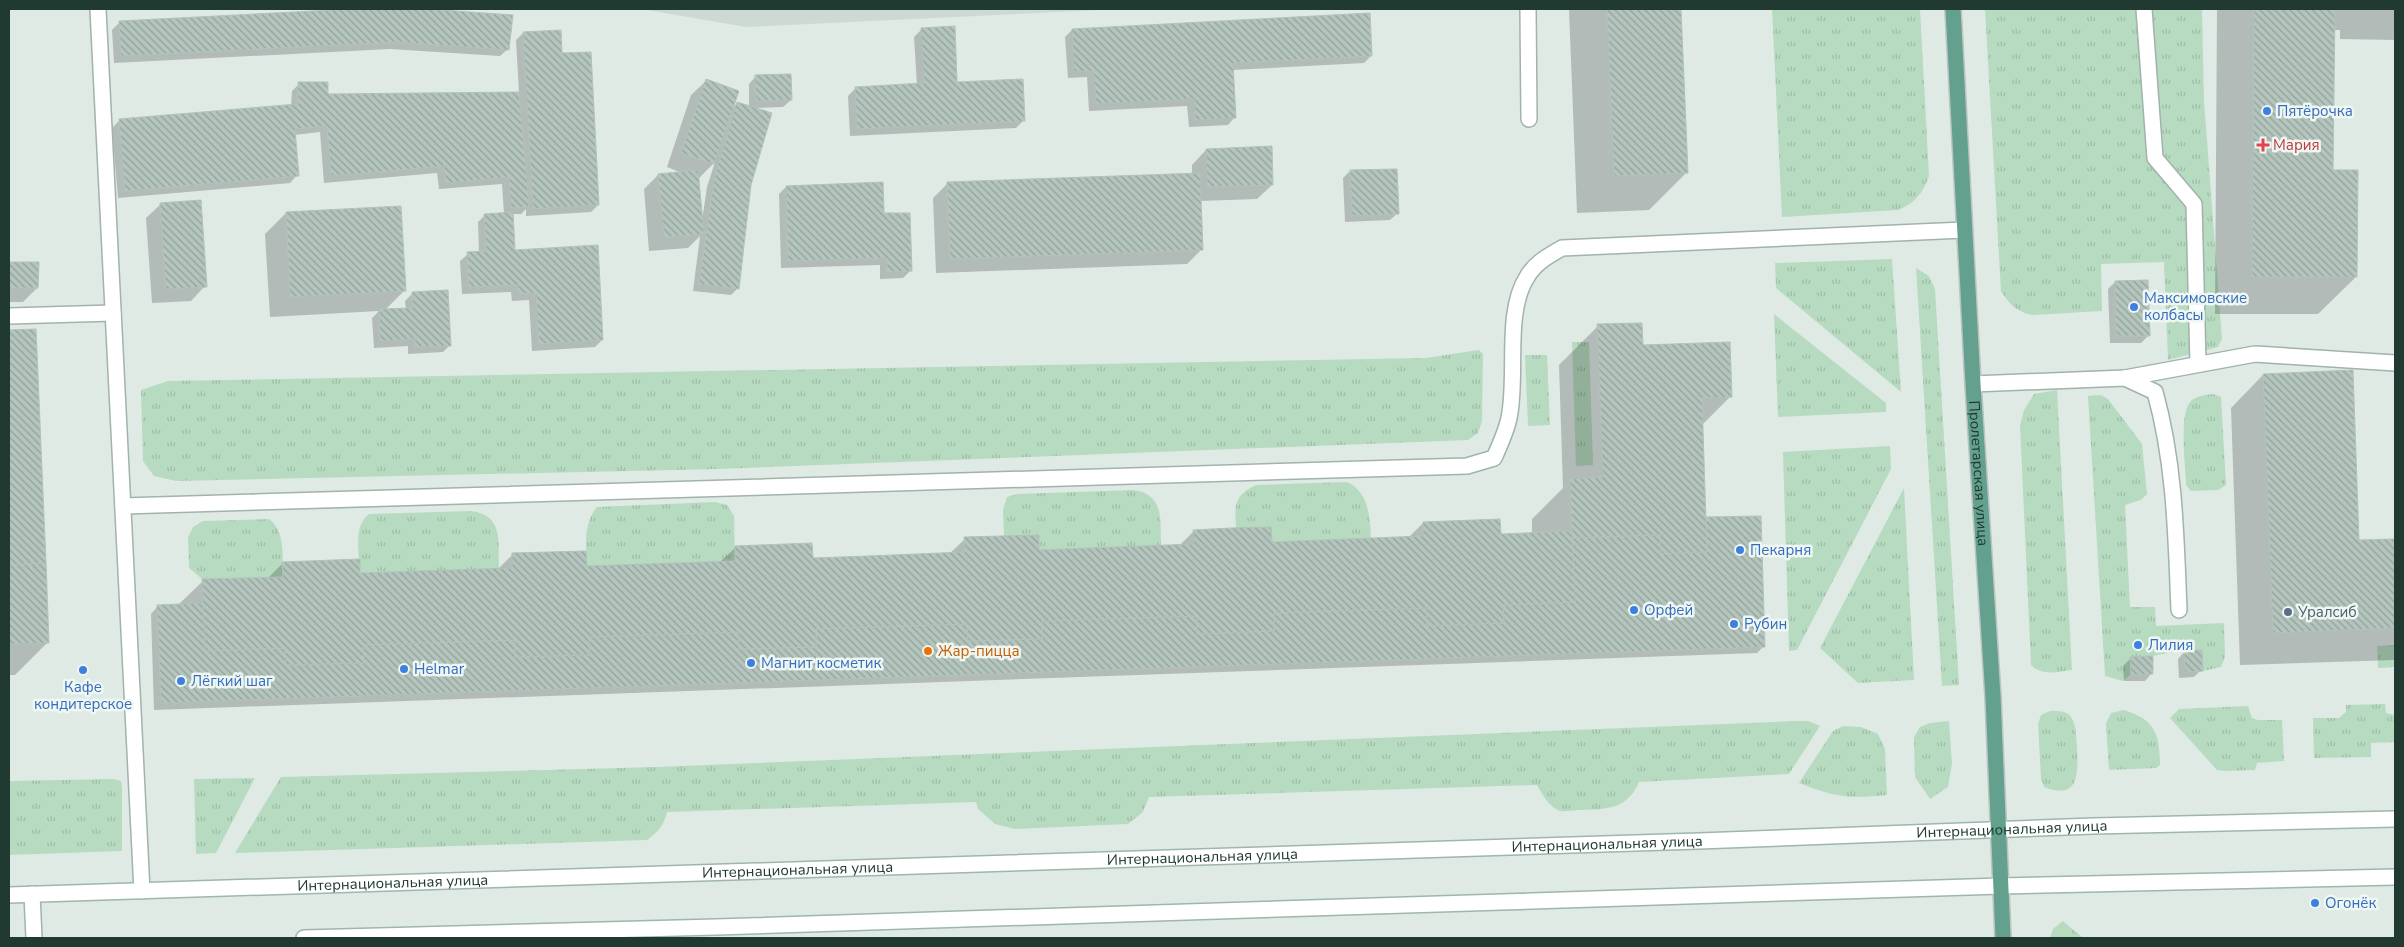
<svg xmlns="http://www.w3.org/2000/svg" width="2404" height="947" viewBox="0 0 2404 947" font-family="'Nunito Sans',sans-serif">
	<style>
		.built { fill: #cddad3 }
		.grass { fill: url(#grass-tufts) }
		.shadow { fill: #0003; fill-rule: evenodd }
		.building { fill: url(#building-back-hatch); stroke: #b1c3bb }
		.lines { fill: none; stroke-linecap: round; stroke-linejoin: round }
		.service-casing { stroke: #a2b2ac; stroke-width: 18 }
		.minor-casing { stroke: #a2b2ac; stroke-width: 18 }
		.secondary-casing { stroke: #9eb6ac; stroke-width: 18 }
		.primary-casing { stroke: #bcc4c2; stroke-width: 18 }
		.service { stroke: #fff; stroke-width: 15 }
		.minor { stroke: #fff; stroke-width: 15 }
		.secondary { stroke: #fff; stroke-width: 15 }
		.primary { stroke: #63a08e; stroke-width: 15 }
		.shop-dot { fill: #3f7fe0; stroke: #eff7f3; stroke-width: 2 }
		.health-dot { fill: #e0444e; stroke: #eff7f3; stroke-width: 2 }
		.service-dot { fill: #5c6f8a; stroke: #eff7f3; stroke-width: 2 }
		.food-dot { fill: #e8710a; stroke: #eff7f3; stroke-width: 2 }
		.labels { text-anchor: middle; stroke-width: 5; stroke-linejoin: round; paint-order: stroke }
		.shop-label { font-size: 15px; fill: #366cbe; stroke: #eff7f3; text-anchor: start }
		.health-label { font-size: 15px; fill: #be3a42; stroke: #eff7f3; text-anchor: start }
		.street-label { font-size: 15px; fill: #203a32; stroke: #eff7f3 }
		.service-label { font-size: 15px; fill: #4e5e75; stroke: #eff7f3; text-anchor: start }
		.food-label { font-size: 15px; fill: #c56008; stroke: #eff7f3; text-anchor: start }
	</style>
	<defs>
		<pattern id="grass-tufts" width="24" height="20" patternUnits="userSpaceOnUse" patternTransform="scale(1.25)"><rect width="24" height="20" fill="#b7dbc0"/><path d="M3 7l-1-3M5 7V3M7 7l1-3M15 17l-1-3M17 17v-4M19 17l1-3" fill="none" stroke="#9dbda5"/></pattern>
		<pattern id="building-back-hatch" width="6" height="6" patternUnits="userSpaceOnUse" patternTransform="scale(1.25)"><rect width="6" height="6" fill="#b4c5bd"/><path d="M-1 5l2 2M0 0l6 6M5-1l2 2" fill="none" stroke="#92a19a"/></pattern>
	</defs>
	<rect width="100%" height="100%" fill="#dfeae5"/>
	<path class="built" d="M641,9H1122L746,27Z"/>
	<g class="grass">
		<path d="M1772,9H1920L1929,176C1923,193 1915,203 1898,210L1782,217Z"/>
		<path d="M1985,9H2202L2204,101L2222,339L2218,347L2168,360L2164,262L2101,264L2102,311L2032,315C2017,312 2009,304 2001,291Z"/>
		<path d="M1892,259L1901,392L1776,288L1775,263Z"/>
		<path d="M1916,268L1929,276L1935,289L1959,685L1942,686Z"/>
		<path d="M1774,314L1886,403V412L1778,417Z"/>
		<path d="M1572,342H1589L1593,465L1576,466Z"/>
		<path d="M1479,350L1483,354L1482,421L1478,433L1468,440L718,469L176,481L154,476L143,461L141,390L168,381L1426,358Z"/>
		<path d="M1525,355H1547L1550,425L1528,426Z"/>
		<path d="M2057,390L2072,670C2057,672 2042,676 2031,665L2020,426L2024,410L2034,394Z"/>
		<path d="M2213,394L2221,397L2226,485L2218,490L2191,491L2186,485C2186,467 2178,414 2191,401C2196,396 2205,395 2213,394Z"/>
		<path d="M2101,395L2108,399L2142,444L2147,494L2141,500L2125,505L2130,607H2155L2156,626L2224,623L2225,657L2221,667L2203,671L2202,650H2184L2153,656L2123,681L2105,676L2088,396Z"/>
		<path d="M1890,446L1891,469L1797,650L1789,651L1783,452Z"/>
		<path d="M1347,482C1369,492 1370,517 1371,538L1272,542L1236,528C1235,506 1233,496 1256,485Z"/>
		<path d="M1904,488L1914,680L1858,683L1820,648Z"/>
		<path d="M1134,490C1165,495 1160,520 1161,546L1039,550V535L1004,536L1003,510L1007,497L1017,494Z"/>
		<path d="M715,502L727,505L734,516L735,561L587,566C586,545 583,524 597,507Z"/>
		<path d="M471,511C504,515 498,542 499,569L360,573C360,554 352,527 369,514Z"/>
		<path d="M269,519C286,532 282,556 283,577L202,579L189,568L188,538L193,527L203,521Z"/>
		<path d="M2395,645V667L2378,668L2377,646Z"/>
		<path d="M2385,704L2386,713L2395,715V742L2371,743V757L2314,758L2313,718H2339L2346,712V705Z"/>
		<path d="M2248,706L2252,718L2258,720H2282L2284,761L2257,763L2255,770L2225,771L2217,770L2170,718L2179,709Z"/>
		<path d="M2124,710C2156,720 2159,734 2160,765L2156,768L2109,770L2106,723L2111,713Z"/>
		<path d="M2050,711C2058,711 2066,710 2071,717C2077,725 2076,738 2077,747C2078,773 2080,801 2044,787L2041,778L2038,724L2041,715Z"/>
		<path d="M1797,721H1808L1820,726L1789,774L1639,782C1627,810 1606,809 1580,810C1574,810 1565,812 1560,811C1549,807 1542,794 1537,785L1149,797L1143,812L1128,824L1015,829L995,824L978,809L976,802L667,812C664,825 658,832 647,840L235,853L281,777L657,767Z"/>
		<path d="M1949,721L1952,763L1948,787L1930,799L1915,777L1914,737L1920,727L1930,723Z"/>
		<path d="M1843,726L1861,727L1878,734L1885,749L1887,795C1848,799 1835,797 1799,783L1833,731Z"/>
		<path d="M255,778L216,853L196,854L194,779Z"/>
		<path d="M114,779L121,781L122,787V851L9,855V781Z"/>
		<path d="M2063,921L2083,938H2050L2053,929Z"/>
	</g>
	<g class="shadow">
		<path d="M376,9H410L512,16L508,49L500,56L390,49L114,63L112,30L120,22Z"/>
		<path d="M1569,9H1680L1687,172L1649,210L1577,213Z"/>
		<path d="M2217,9H2395V40L2340,39V30H2333L2332,171L2356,277L2318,314H2215Z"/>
		<path d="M922,29L956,83L1024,120L1016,128L850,136L848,96L856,88L917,85L914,37Z"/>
		<path d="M1072,30L1371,56L1364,63L1232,70L1235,117L1228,125L1189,127L1187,106L1089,111L1087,77L1068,78L1065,37Z"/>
		<path d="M523,33L561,55L598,205L591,212L526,216V209L521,214H512L514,251L602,340L595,347L532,351L529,300L512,301L511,292L462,294L460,261L468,254L479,253L478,222L485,215L504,214L502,184L439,189L437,173L324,183L320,132L294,135L297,175L290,183L118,198L112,128L120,120L291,106L292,91L299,84L327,96L519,93L516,40Z"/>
		<path d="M756,76L791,100L783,107L754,108L749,184L738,288L731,295L693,291L700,236L688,248L649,251L644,189L658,175L682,173L667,167L691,95L706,81L732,109L737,103L749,107V84ZM715,162L707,187L702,221L699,178Z"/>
		<path d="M1206,150L1272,185L1257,199L1200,201L1201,250L1187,264L936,273L933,198L948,183L1192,174V165Z"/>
		<path d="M1350,171L1398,213L1390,220L1345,222L1343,178Z"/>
		<path d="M786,187L883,215L910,271L903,278L880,279V265L781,268L779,194Z"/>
		<path d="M161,204L205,286L191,301L152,303L146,218Z"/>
		<path d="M286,213L405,290L385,310L406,309L405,301L413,293L450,345L443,352L408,354V346L374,348L372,318L379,311L270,317L265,234Z"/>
		<path d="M9,263L38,264L37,288L23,302H9Z"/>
		<path d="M2115,282L2149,335L2141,343H2110L2108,289Z"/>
		<path d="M1598,326L1641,346L1730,397L1701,426L1705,520L1707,519L1764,646L1757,653L154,710L151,614L158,606L178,605L203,581L268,578L283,563L359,575L497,570L512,555L585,567L720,562L736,547L812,559L949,554L965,539L1038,551L1179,546L1194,531L1270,543L1408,538L1423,523L1500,535L1532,534V519L1563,488L1559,365Z"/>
		<path d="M35,330L48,642L15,675H9V331Z"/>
		<path d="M2263,375L2358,542L2395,540V660L2240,665L2231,408Z"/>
		<path d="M2185,651L2201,670L2194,677L2179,678L2178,659Z"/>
		<path d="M2131,658L2152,673L2145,681H2124L2123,666Z"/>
	</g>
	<g class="building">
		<path d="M352,9H427L513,15L509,50L398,42L121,56L119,21Z"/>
		<path d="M1607,9H1681L1688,173L1614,176Z"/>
		<path d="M2254,9H2335L2333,170H2358L2357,277H2252Z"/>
		<path d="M1370,13L1372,56L1233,63L1236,118L1195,120L1194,99L1096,104L1094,71L1074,72L1072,29Z"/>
		<path d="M955,26L957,82L1023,79L1025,121L857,129L855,87L924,83L921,28Z"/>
		<path d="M561,30L562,53L591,52L599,205L533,209L523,32Z"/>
		<path d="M791,74L792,100L756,101L755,75Z"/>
		<path d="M706,79L739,91L714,164L681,153Z"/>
		<path d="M298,82H328V94L519,92L529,207L511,208L509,177L446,183L444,166L331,176L327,126L295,129L299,176L125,191L119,119L298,104Z"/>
		<path d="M737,102L772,113L751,185L739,289L699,284L714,179Z"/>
		<path d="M1272,146L1273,185L1207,187L1206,149Z"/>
		<path d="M1397,169L1399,214L1352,216L1350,170Z"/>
		<path d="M698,170L704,234L664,237L658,174Z"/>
		<path d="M1200,173L1203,250L950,259L947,182Z"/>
		<path d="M883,182L884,213H910L912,271L887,272V258L788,261L786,186Z"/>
		<path d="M201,200L207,287L166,289L160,203Z"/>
		<path d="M401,206L406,291L290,297L286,212Z"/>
		<path d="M513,212L515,250L598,245L603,340L539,344L536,293L518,294V285L469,287L467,252L486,251L484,214Z"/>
		<path d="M9,262H39L38,288H9Z"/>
		<path d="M2148,280L2150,336H2116L2115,281Z"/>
		<path d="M448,290L451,346L415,347V339L380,341L379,309L413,308L412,292Z"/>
		<path d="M1642,323L1643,345L1730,342L1732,397L1702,398L1707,552L1661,554L1660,535L1572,538L1570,479L1603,477L1597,324Z"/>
		<path d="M36,329L46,563L9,565V330Z"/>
		<path d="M2353,370L2359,540L2395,539V628L2273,633L2263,374Z"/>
		<path d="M1761,516L1765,647L161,703L157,605L204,603L205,651L285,648L286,665L364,663L363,645L515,640V657L590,655L589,637L738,632L739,649L816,647V629L967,624L968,641L1042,639V621L1197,616V634L1274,631V613L1426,608L1427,626L1504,623L1503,605L1575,602L1572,538L1660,535L1661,554L1707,552L1706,517Z"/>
		<path d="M1500,519L1501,534L1572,531L1575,602L1503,605L1504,623L1427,626L1426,608L1274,613V631L1197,634V616L1042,621V639L968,641L967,624L816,629V647L739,649L738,632L589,637L590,655L515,657V640L363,645L364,663L286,665L285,648L205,651L202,579L283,577L282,562L360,559V573L512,568V553L586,551L587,566L735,561V546L812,543L813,558L869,556L965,552L964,537L1039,535V550L1194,544L1193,530L1231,528L1271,527L1272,542L1423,536V522Z"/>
		<path d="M46,563L49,643L9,644V565Z"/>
		<path d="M2184,650H2202L2203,671L2185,672Z"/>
		<path d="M2153,656V674L2131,675L2130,657Z"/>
	</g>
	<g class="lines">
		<g class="service-casing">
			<g id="service">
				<path d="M1528,9L1529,119"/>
				<path d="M2144,9L2155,158L2194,204L2198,364"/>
				<path d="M9,316L113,313"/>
				<path d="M2125,378L2255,354L2395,363"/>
				<path d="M1973,384L2125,378L2155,392C2175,464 2176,536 2179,610"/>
				<path d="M123,506L1467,466L1494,458C1500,445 1506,432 1509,418C1518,376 1504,313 1527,277C1535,263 1548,256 1562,248L1964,230"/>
			</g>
		</g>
		<g class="minor-casing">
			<path id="minor" d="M98,9L142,891"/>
		</g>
		<g class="secondary-casing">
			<g id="secondary">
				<path d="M32,894L34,938"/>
				<path id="s1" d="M9,895L1699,841L2094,826L2395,819"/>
				<path d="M304,938L716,927L2001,886L2395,877"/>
			</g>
		</g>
		<g class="primary-casing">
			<g id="primary">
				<path id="s2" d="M1953,9L1973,384L1993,697L2003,938"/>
			</g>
		</g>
		<use href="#service" class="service"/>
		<use href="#minor" class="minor"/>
		<use href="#secondary" class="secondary"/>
		<use href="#primary" class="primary"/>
	</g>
	<g class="shop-dot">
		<circle cx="2267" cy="111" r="5"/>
		<circle cx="2134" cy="307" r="5"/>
		<circle cx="1740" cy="550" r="5"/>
		<circle cx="1634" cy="610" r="5"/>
		<circle cx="1734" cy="624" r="5"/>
		<circle cx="2138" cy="645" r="5"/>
		<circle cx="751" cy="663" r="5"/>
		<circle cx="404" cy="669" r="5"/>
		<circle cx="83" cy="670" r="5"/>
		<circle cx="181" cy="681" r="5"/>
		<circle cx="2315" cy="903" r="5"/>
	</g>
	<path class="health-dot" d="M2260.5 137.5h5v5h5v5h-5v5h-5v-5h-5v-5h5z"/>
	<circle class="service-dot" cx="2288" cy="612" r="5"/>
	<circle class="food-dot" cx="928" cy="651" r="5"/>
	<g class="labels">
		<g class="shop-label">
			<text x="2277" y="116">Пятёрочка</text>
			<text x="2144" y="303">Максимовские<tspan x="2144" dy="17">колбасы</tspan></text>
			<text x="1750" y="555">Пекарня</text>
			<text x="1644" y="615">Орфей</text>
			<text x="1744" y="629">Рубин</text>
			<text x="2148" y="650">Лилия</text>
			<text x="761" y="668">Магнит косметик</text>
			<text x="414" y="674">Helmar</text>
			<text x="191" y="686">Лёгкий шаг</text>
			<text x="83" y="692" text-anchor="middle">Кафе<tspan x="83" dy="17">кондитерское</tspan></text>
			<text x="2325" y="908">Огонёк</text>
		</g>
		<g class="health-label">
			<text x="2273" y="150">Мария</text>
		</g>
		<g class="street-label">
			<text dy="5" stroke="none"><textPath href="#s2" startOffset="465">Пролетарская улица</textPath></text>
			<text dy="5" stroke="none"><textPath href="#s1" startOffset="2004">Интернациональная улица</textPath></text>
			<text dy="5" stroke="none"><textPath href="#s1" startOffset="1599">Интернациональная улица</textPath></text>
			<text dy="5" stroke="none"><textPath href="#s1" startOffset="1194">Интернациональная улица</textPath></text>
			<text dy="5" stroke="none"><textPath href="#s1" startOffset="789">Интернациональная улица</textPath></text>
			<text dy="5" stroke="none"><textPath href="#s1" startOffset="384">Интернациональная улица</textPath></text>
		</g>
		<g class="service-label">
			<text x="2298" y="617">Уралсиб</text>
		</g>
		<g class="food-label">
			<text x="938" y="656">Жар-пицца</text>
		</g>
	</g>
	<rect width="2404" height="947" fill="none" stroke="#203a32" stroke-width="20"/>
</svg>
